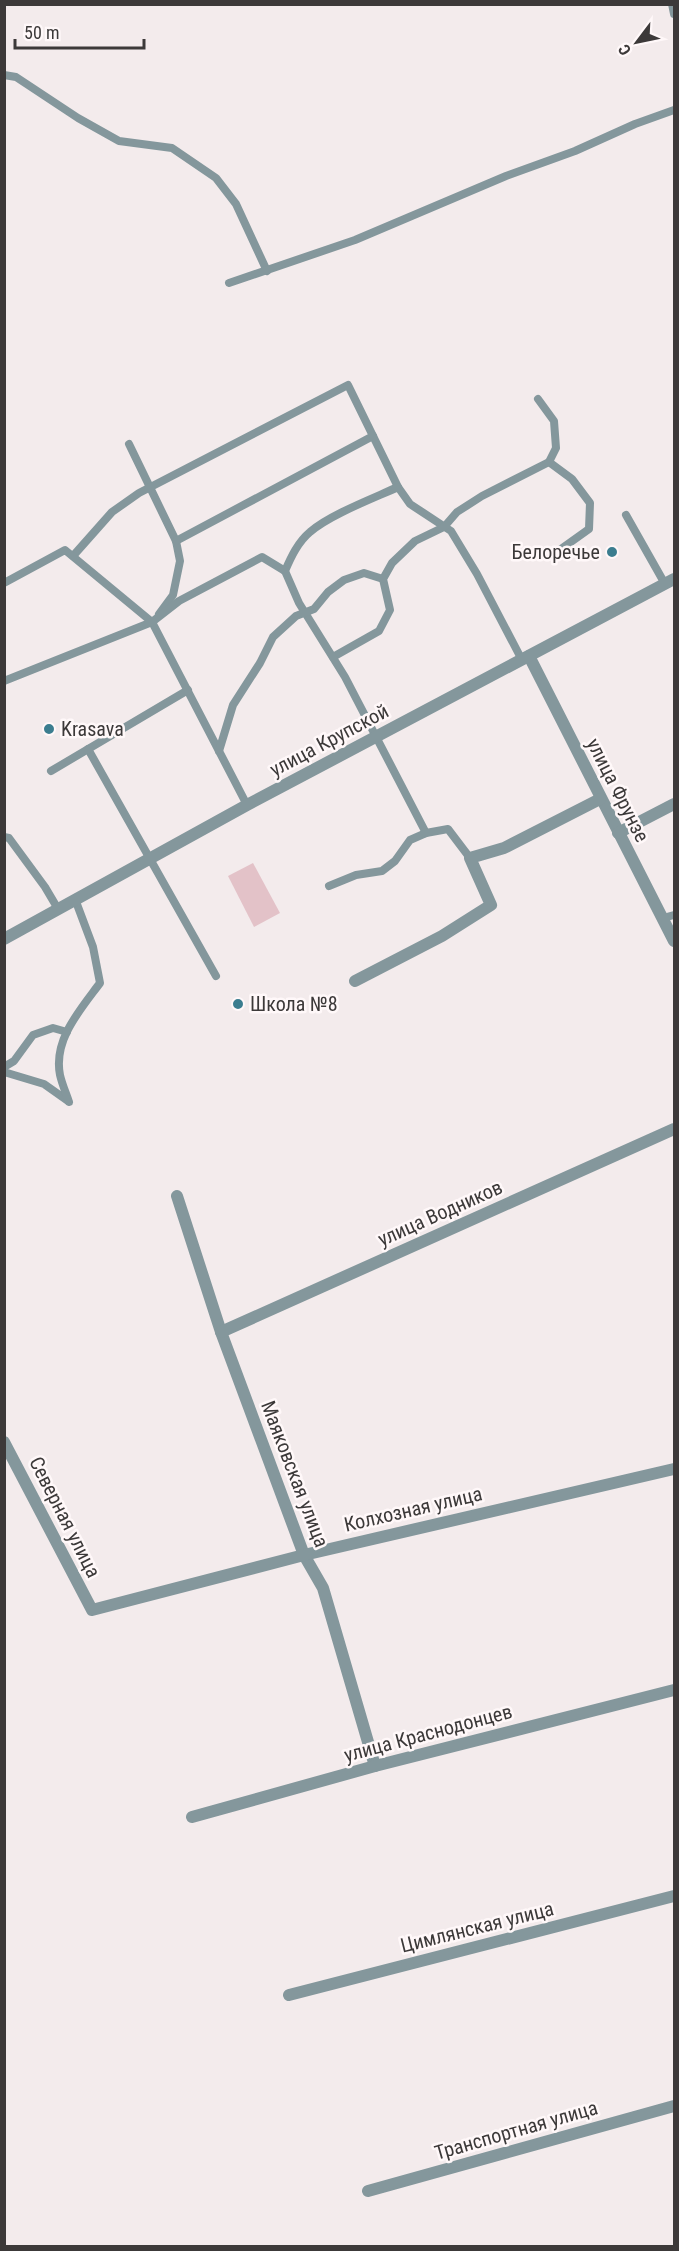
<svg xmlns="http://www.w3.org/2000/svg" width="679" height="2251" viewBox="0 0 679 2251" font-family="'Roboto Condensed',sans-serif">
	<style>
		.green { fill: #e3c2c8 }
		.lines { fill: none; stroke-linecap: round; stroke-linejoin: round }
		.service { stroke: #84979c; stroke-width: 8 }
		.minor { stroke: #84979c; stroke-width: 12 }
		.tertiary { stroke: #84979c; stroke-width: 12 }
		.poi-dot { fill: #3b7d8f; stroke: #fff8f9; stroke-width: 2 }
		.labels { text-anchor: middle; stroke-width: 5; stroke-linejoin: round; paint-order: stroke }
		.poi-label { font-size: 20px; fill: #3c3939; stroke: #fff8f9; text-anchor: start }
		.street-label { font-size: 20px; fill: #3c3939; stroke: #fff8f9 }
	</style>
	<rect width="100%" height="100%" fill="#f3ebec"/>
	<path class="green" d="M253,863L280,913L254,927L228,876Z"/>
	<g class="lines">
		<g class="service">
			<path d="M672,4L674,14"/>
			<path d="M4,75L16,77L78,118L119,141L172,148L216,178L236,204L267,271"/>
			<path d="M229,283L355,240L506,176L575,151L635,124L674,110"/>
			<path d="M129,444L176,541L180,561L173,595L159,614"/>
			<path d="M549,462L572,479L590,503L589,529L561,549"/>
			<path d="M626,515L665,584"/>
			<path d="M176,541L373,436"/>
			<path d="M73,556L112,512L139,493L348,385L398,487"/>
			<path d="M285,571C291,557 298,542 310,532C329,515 374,498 398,487L410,504L451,531L477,574L522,660"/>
			<path d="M4,583L65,550L152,622L247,805"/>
			<path d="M333,657L379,631L390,610L383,579L392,563L415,541L444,527L457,512L482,496L549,462L556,448L554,421L538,399"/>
			<path d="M4,681L152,622L179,601L262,557L285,571L299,603L345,677L426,833"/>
			<path d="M88,749L216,976"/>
			<path d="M219,751L233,705L260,663L273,637L296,616L314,609L328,592L344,580L364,573L383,579"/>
			<path d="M51,771L188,690"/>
			<path d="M4,837L9,838L45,887L58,909"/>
			<path d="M329,886L356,875L382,871L395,861L410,840L426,833L448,829L470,858"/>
			<path d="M663,918L674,915"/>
			<path d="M4,1067L14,1061L33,1035L53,1028L67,1032"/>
			<path d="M4,1072L44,1084L68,1101"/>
			<path d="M69,1102C66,1093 62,1084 60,1075C53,1040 80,1010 100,983L93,947L75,899"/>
		</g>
		<g class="minor">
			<path d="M529,656L674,941"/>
			<path d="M618,833L674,804"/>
			<path d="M355,981L442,936L491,905L470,858L504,848L600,799"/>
			<path d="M177,1196L221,1332L304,1555L323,1588L375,1766"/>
			<path d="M221,1332L674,1129"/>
			<path d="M4,1442L92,1610L304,1555L674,1469"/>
			<path d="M192,1817L375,1766L674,1690"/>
			<path d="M289,1995L674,1896"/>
			<path d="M368,2191L674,2106"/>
		</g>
		<path class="tertiary" d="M4,939L247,805L674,579"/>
	</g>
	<g class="poi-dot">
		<circle cx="612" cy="552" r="6"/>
		<circle cx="49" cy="729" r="6"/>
		<circle cx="238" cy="1004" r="6"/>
	</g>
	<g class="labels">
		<g class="poi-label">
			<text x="600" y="559" text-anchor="end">Белоречье</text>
			<text x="61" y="736">Krasava</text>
			<text x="250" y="1011">Школа №8</text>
		</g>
		<g class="street-label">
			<text transform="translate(329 740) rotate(-28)" y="7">улица Крупской</text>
			<text transform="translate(618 790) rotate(63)" y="7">улица Фрунзе</text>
			<text transform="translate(440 1213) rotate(-24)" y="7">улица Водников</text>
			<text transform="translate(295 1474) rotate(69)" y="7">Маяковская улица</text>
			<text transform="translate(413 1509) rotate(-13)" y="7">Колхозная улица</text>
			<text transform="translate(65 1517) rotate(63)" y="7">Северная улица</text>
			<text transform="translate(428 1733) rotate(-15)" y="7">улица Краснодонцев</text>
			<text transform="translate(477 1927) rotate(-14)" y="7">Цимлянская улица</text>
			<text transform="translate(516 2130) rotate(-16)" y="7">Транспортная улица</text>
		</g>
	</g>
	<rect width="679" height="2251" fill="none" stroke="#3c3939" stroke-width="12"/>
	<g transform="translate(637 42) rotate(238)" stroke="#fff8f9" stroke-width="4.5" paint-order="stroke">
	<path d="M0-4.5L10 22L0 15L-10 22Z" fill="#3c3939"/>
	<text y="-9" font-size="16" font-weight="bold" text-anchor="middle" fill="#3c3939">С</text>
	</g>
	<path d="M15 39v9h129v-9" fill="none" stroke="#3c3939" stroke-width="3"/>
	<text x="24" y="39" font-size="18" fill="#3c3939" stroke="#fff8f9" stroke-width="4.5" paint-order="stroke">50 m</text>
</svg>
